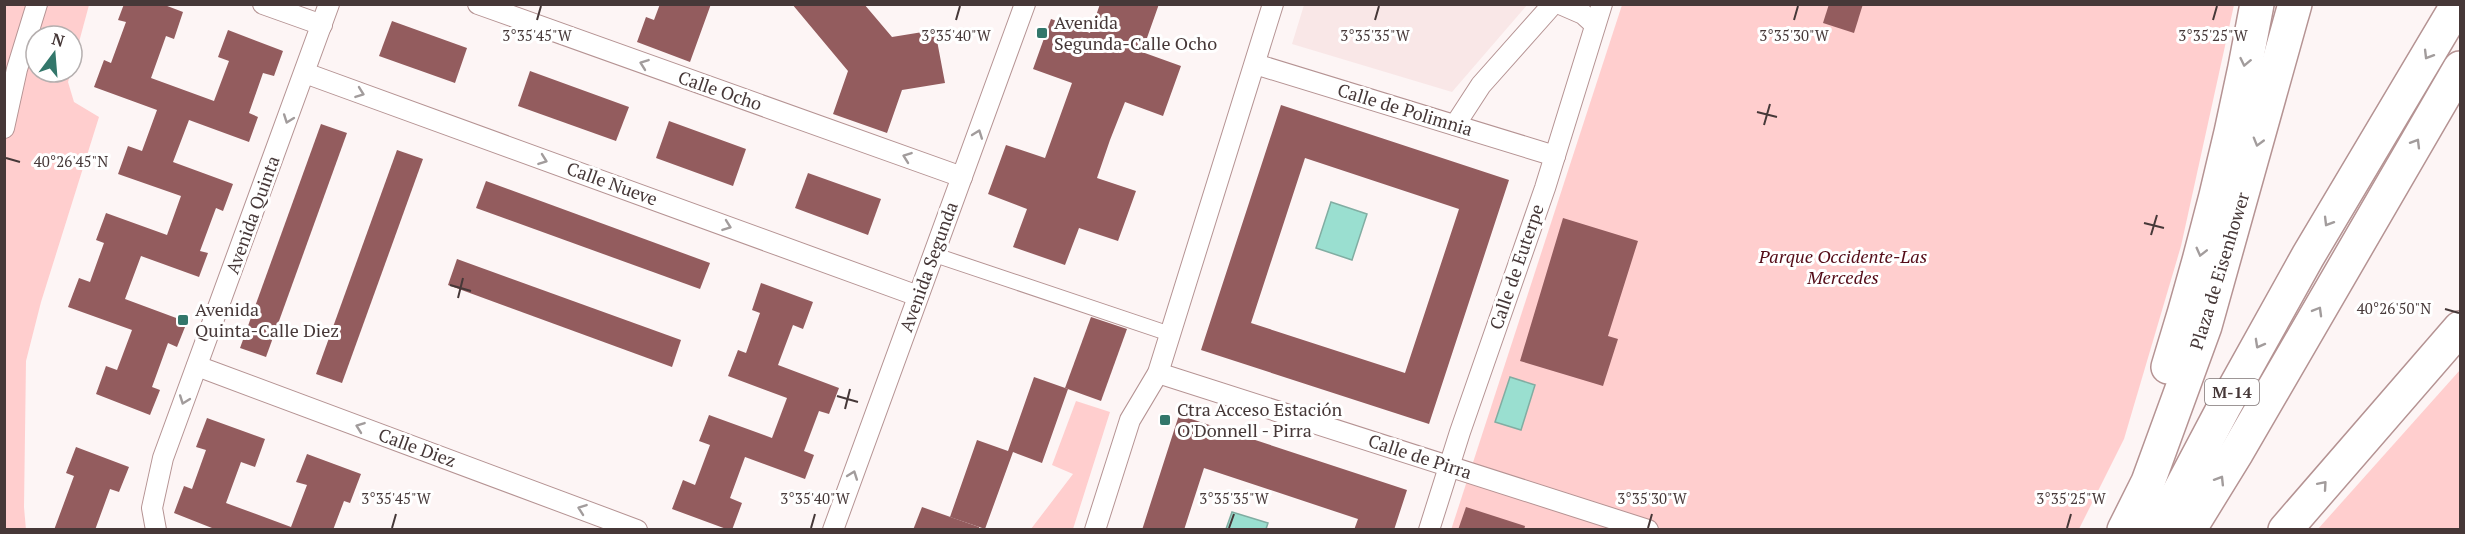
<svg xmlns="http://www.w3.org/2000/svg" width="2465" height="534" viewBox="0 0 2465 534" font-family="'PT Serif',serif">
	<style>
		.built { fill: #f9e7e7 }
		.green { fill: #ffcece }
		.water { fill: #9adfd0; stroke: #81ada2; stroke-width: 1.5 }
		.building { fill: #935c5e; fill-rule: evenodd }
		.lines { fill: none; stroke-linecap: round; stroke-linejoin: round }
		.pedestrian-casing { stroke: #b59393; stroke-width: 16 }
		.minor-casing { stroke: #b59393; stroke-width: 22 }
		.motorway-casing { stroke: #b59393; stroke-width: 36 }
		.pedestrian { stroke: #fff; stroke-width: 14 }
		.minor { stroke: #fff; stroke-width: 20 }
		.motorway { stroke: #fff; stroke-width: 33 }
		.oneway { stroke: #a29c9c }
		.ticks { fill: none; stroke: #463838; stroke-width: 2 }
		.poi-dot { fill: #33776b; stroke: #fff; stroke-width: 2 }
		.labels { text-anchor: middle; stroke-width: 6; stroke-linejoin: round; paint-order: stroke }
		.shield { fill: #fff; stroke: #7e7474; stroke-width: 1.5 }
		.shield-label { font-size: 16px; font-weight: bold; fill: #463838 }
		.poi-label { font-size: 18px; fill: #463838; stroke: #fff; text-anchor: start }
		.street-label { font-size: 18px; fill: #463838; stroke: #fff }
		.park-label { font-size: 18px; font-style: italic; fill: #540c18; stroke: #fff }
		.ticks-label { font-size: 15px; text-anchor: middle; fill: #463838; stroke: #fff; stroke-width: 6; stroke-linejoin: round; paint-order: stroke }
	</style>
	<rect width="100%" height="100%" fill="#fdf5f5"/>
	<path class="built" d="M1304,5V4L1527,5L1452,92L1292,44Z"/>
	<g class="green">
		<path d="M4,5H89L72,68V36H36V72H71L68,82L74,102L99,117L41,302L26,361L24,507L26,530L4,529Z"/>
		<path d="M1622,5H2234L2181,246L2124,439L2079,529L1451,530Z"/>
		<path d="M2460,370V529H2318Z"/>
		<path d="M1076,401L1110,412L1073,529H1031L1073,474L1052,465Z"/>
	</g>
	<g class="water">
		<path d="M1331,202L1367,214L1352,260L1316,248Z"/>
		<path d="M1510,377L1535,385L1521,430L1495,422Z"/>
		<path d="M1232,512L1268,523L1266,529H1226Z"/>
	</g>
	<g class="building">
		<path d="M124,4H162L183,12L174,39L166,36L151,78L214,101L229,61L218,57L228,30L283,51L274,76L263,73L249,113L258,117L249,142L189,120L173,162L233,184L223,211L216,208L200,251L208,253L199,277L141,256L125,299L187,322L177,347L168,343L152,387L160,390L150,415L96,394L106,366L117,370L132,330L68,307L79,278L90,282L104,243L96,240L106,213L167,235L181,196L118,174L128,146L142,151L157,110L94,87L104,60L111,63L126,22L118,20Z"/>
		<path d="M660,4H711L690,62L637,42L646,17L654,20Z"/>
		<path d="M792,4H864L892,37L935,30L945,83L902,90L887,133L833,114L848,71Z"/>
		<path d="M1100,4H1159L1142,52L1181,66L1163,116L1125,102L1110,140L1097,178L1136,191L1118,241L1079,228L1065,265L1013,247L1027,209L988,194L1006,145L1045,158L1072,83L1033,69L1051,19L1090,33Z"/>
		<path d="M1829,4H1863L1854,33L1823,23Z"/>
		<path d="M392,21L467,48L455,83L379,56Z"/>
		<path d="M530,71L629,107L616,141L518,106Z"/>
		<path d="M1281,105L1509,180L1429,424L1201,350ZM1305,158L1459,209L1405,373L1251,323Z"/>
		<path d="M669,121L746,149L733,186L656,158Z"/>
		<path d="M321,124L347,133L266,357L240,348Z"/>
		<path d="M397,150L423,159L342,383L316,374Z"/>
		<path d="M808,173L881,199L868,235L795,208Z"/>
		<path d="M486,181L710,263L700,289L476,208Z"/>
		<path d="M1563,218L1638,241L1608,336L1618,339L1603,386L1520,361Z"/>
		<path d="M457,259L681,340L672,367L448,285Z"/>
		<path d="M761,283L813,302L803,329L793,325L778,365L839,388L829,414L819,411L804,451L814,455L805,479L745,457L730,498L742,503L732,530H729L672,509L683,480L695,485L710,445L699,441L709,415L772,438L787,398L728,376L738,350L746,353L760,313L752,310Z"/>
		<path d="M1091,317L1127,329L1101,401L1065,388Z"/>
		<path d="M1034,377L1068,389L1042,463L1013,452L985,529L950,517L977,440L1008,451Z"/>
		<path d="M1179,415L1407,490L1394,530H1354L1358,519L1204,468L1184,530H1142Z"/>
		<path d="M207,418L265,439L255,467L241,462L226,503L291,527L307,485L296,482L307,454L361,474L350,503L344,501L333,530H217L174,513L184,486L192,489L206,450L196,447Z"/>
		<path d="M76,447L129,467L119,492L110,489L95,530H54L74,476L66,473Z"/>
		<path d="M922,507L979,527V530H913Z"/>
		<path d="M1466,507L1525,526L1524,530H1458Z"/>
	</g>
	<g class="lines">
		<g class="pedestrian-casing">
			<path id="pedestrian" d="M935,255L1170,334"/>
		</g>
		<g class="minor-casing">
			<g id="minor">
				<path d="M263,4L322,25"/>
				<path d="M478,4L962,177"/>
				<path d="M1560,4L1583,14L1595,25"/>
				<path d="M1255,64L1555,156"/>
				<path d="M305,73L918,296"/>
				<path d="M1455,125L1481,85L1553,4"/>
				<path d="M4,128L17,69L37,4"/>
				<path d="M197,366L637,530"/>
				<path d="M1158,373L1648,530"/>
				<path d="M156,530L152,508L163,458L329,4"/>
				<path d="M833,530L1025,4"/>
				<path d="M1095,530L1130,420L1158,373L1273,4"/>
				<path d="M1429,530L1460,432L1545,188L1602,4"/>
			</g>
		</g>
		<g class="motorway-casing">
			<g id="motorway">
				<path d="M2168,367C2205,248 2235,127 2257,4"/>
				<path d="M2124,530L2148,482L2205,326L2295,4"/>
				<path d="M2159,530L2224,407L2308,256L2458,4"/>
				<path d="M2189,530L2237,452L2460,68"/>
				<path d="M2285,530L2460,328"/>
			</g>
		</g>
		<use href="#pedestrian" class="pedestrian"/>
		<use href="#minor" class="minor"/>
		<use href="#motorway" class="motorway"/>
	</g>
	<defs><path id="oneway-chevron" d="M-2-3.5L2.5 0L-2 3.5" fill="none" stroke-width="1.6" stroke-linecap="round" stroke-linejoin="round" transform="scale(1.5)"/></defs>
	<g class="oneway">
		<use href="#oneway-chevron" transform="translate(2428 55) rotate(121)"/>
		<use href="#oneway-chevron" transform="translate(2245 62) rotate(102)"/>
		<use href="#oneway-chevron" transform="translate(644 64) rotate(-160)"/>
		<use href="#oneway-chevron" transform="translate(360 93) rotate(20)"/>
		<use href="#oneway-chevron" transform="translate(288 119) rotate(110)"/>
		<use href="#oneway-chevron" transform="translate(978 134) rotate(-70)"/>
		<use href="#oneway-chevron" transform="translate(2258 142) rotate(106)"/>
		<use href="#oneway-chevron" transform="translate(2416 143) rotate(-59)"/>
		<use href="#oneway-chevron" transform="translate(907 157) rotate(-160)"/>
		<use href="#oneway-chevron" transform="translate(543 160) rotate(20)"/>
		<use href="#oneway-chevron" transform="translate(2328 222) rotate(121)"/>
		<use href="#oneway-chevron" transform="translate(727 226) rotate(20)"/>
		<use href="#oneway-chevron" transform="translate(2201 252) rotate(104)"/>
		<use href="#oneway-chevron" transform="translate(2318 311) rotate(-60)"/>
		<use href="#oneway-chevron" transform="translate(2259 344) rotate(119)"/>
		<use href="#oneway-chevron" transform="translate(184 400) rotate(110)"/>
		<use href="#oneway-chevron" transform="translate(360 427) rotate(-160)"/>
		<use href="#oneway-chevron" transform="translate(853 475) rotate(-70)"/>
		<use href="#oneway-chevron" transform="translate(2220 480) rotate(-58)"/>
		<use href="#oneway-chevron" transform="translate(2323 485) rotate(-49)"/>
		<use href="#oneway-chevron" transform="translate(582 509) rotate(-160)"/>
	</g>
	<path class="ticks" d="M537,20L541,6M956,20L960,6M1375,20L1379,6M1794,20L1798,6M2213,20L2217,6M1757,112L1777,117M1764,125L1770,104M6,158L20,162M2144,223L2164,228M2151,235L2157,215M450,285L471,291M458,298L463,278M2445,309L2459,313M837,396L858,402M845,409L850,389M392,528L396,514M811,528L815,514M1229,528L1234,514M1648,528L1652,514M2067,528L2071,514"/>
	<g class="poi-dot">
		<rect x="1036" y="27" width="12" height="12" rx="3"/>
		<rect x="177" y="314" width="12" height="12" rx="3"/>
		<rect x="1159" y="414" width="12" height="12" rx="3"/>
	</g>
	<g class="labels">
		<rect class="shield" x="2205" y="379" width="54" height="26" rx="4.5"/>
		<g class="shield-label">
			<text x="2232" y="398">M-14</text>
		</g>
		<g class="poi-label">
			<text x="1054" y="29">Avenida<tspan x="1054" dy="21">Segunda-Calle Ocho</tspan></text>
			<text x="195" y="316">Avenida<tspan x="195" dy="21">Quinta-Calle Diez</tspan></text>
			<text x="1177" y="416">Ctra Acceso Estación<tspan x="1177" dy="21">O'Donnell - Pirra</tspan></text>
		</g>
		<g class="street-label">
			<text transform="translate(720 91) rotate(19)" y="6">Calle Ocho</text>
			<text transform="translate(1405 110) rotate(17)" y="6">Calle de Polimnia</text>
			<text transform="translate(612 184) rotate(20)" y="6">Calle Nueve</text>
			<text transform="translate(253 215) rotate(-70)" y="6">Avenida Quinta</text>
			<text transform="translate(929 267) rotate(-70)" y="6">Avenida Segunda</text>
			<text transform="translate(1517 267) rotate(-71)" y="6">Calle de Euterpe</text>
			<text transform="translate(2220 271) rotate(-73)" y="6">Plaza de Eisenhower</text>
			<text transform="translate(417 448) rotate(20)" y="6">Calle Diez</text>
			<text transform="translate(1420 457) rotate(18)" y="6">Calle de Pirra</text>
		</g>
		<g class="park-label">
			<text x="1843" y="263">Parque Occidente-Las<tspan x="1843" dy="21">Mercedes</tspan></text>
		</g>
	</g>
	<g class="ticks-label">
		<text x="537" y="41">3°35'45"W</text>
		<text x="956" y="41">3°35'40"W</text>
		<text x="1375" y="41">3°35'35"W</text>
		<text x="1794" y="41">3°35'30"W</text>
		<text x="2213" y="41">3°35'25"W</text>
		<text x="71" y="167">40°26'45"N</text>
		<text x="2394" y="314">40°26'50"N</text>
		<text x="396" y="504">3°35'45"W</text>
		<text x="815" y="504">3°35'40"W</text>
		<text x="1234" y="504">3°35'35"W</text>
		<text x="1652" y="504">3°35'30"W</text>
		<text x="2071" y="504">3°35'25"W</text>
	</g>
	<rect width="2465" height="534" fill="none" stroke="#463838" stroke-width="12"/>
	<g transform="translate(54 54) rotate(16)"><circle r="28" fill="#ffffff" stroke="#b5afaf" stroke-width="1.5"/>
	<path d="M0-4.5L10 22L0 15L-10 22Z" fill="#33776b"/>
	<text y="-9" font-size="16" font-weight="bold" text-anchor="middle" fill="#463838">N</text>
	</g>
</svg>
